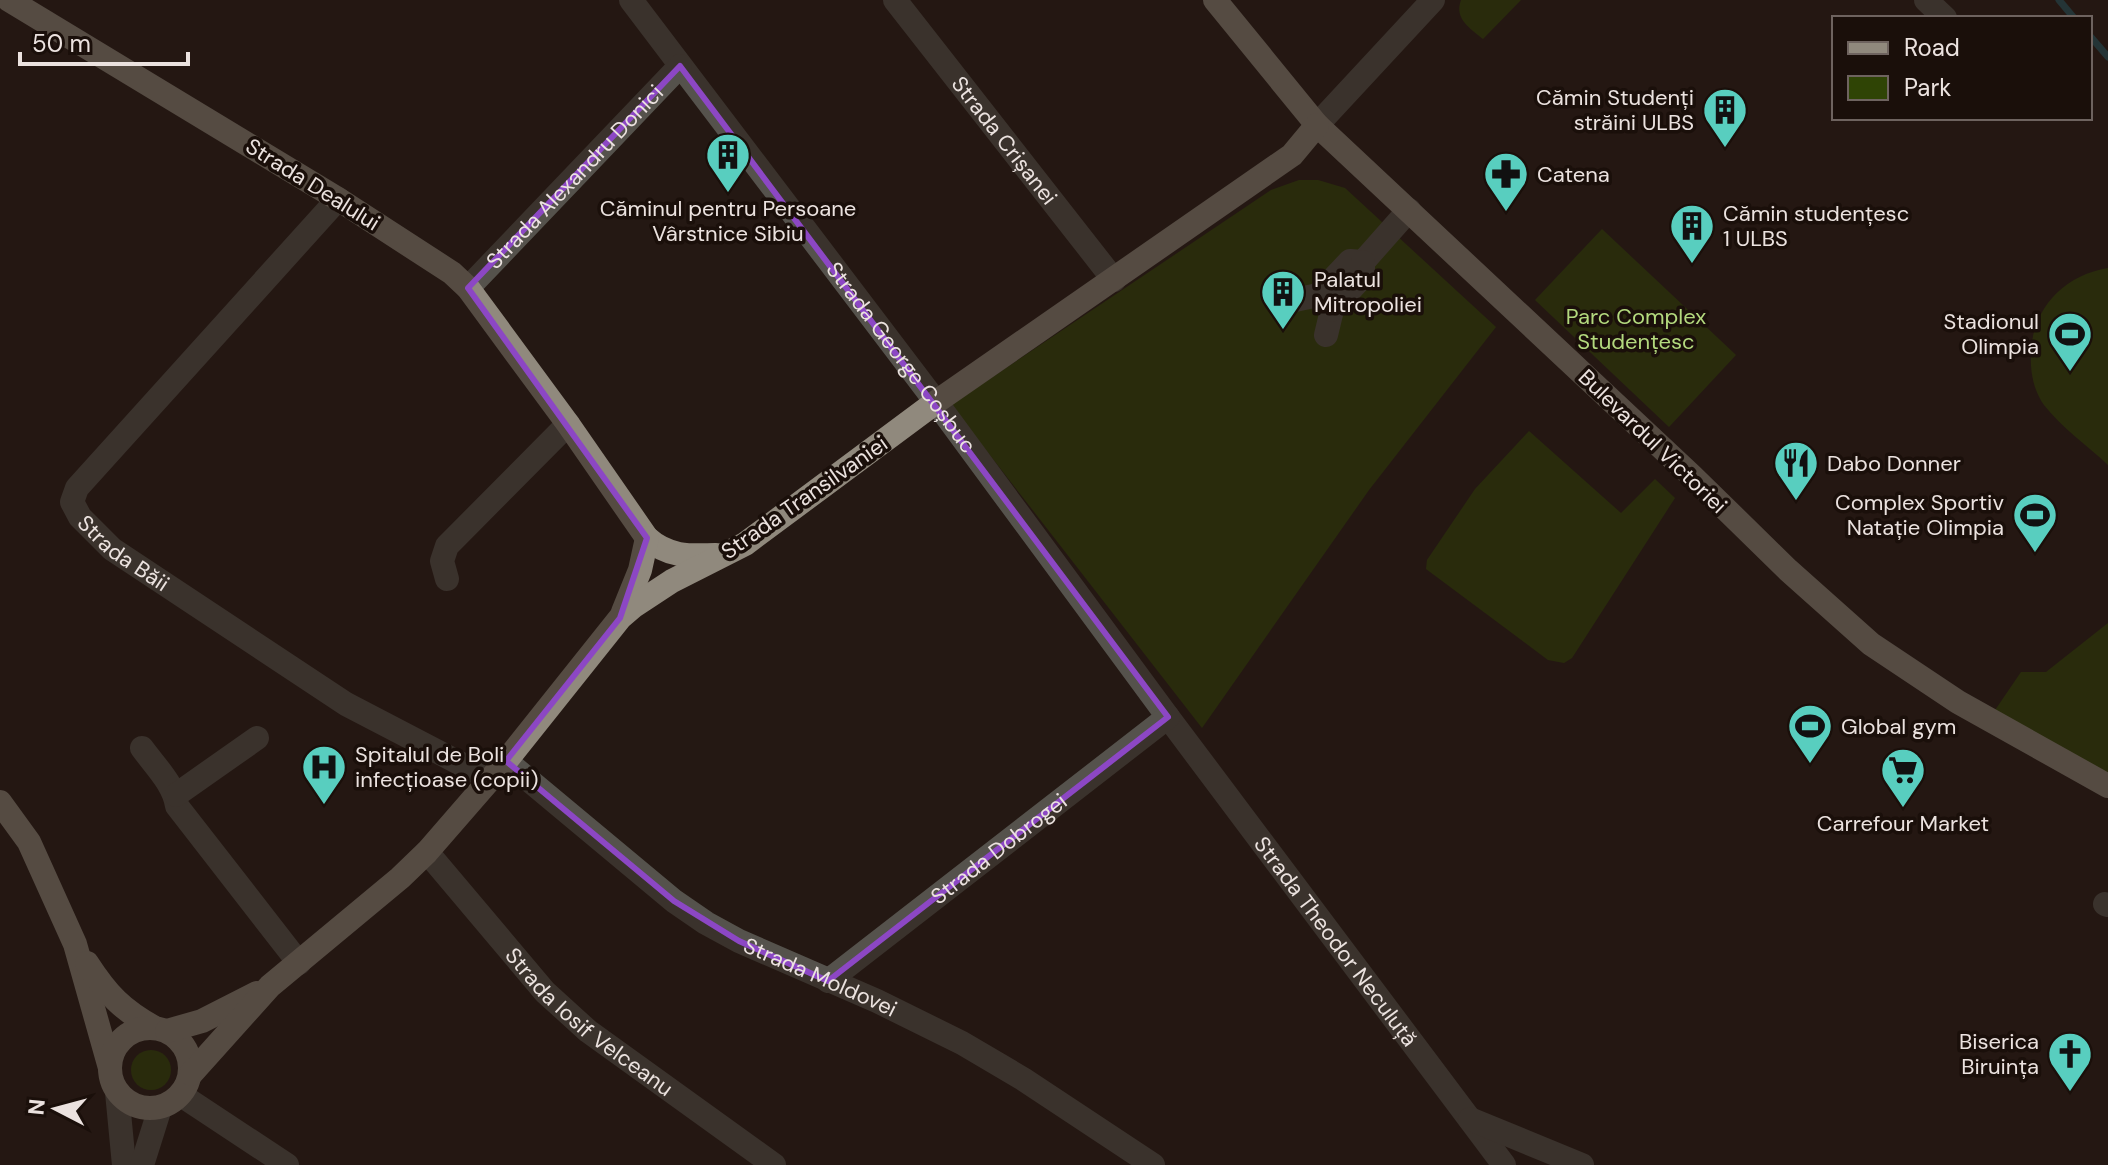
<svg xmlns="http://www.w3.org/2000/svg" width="2108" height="1165" viewBox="0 0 2108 1165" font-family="'DM Sans',sans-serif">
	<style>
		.green { fill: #2f4405 }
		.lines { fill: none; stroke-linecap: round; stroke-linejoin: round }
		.stream { stroke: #245762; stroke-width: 7 }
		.minor { stroke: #55524c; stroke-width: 24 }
		.major { stroke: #90897d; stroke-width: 24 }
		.marked { fill: none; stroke: #8c47c4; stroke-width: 6; stroke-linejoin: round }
		.labels { text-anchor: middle; stroke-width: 7; stroke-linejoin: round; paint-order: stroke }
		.poi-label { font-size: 22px; fill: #ebe2df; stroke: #1a0f0a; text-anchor: start }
		.street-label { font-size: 22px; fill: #ebe2df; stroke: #1a0f0a }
		.park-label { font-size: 22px; fill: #b3d97e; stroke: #1a0f0a }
	</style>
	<rect width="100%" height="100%" fill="#241813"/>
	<g class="green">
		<path d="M1461,0H1521L1483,39C1470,28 1454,19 1461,0Z"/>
		<path d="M1299,180H1318L1345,188L1496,327L1369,490L1202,728L951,405L1271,190Z"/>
		<path d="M1602,229L1736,355L1669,427L1535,300Z"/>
		<path d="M2108,268V465C2088,446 2061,427 2044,405C2033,389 2030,371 2031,352C2033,307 2065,275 2108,268Z"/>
		<path d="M1529,431L1621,513L1655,479L1675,498L1572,658L1564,663L1548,660L1426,569L1427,560L1475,489Z"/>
		<path d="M2108,623V786L1989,719L2021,672H2046Z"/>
		<circle cx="151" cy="1070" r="20"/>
	</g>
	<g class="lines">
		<g class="stream">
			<path d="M2059,0L2074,18"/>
			<path d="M2090,36L2108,57"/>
		</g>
		<g class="minor">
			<path id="s1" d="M631,0L936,402L1168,717L1504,1165"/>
			<path id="s2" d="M895,0L1114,280"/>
			<path d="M1926,0L1945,18"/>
			<path d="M1317,125L1433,0"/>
			<path id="s3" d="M338,199L77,488L72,502L80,517L112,549L346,704L490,779"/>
			<path id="s4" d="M468,288L680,66"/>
			<path d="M1318,295L1350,261L1363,262L1409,210"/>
			<path d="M1295,300L1318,295L1332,310L1326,335"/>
			<path d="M1332,310L1363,276V262"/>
			<path d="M447,579L442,561L447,546L568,424"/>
			<path d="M142,748C155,766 174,784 177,806L299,963"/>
			<path id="s5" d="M506,761L674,901L706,923L739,941L877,1001L962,1043L1023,1079L1153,1165"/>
			<path d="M176,795L257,738"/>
			<path id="s6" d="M427,852L545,992L588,1031L774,1165"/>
			<path d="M2105,904L2108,905"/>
			<path id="s7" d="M828,981L1168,717"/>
			<path d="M117,1092L124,1165"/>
			<path d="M181,1095L287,1165"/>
			<path d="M1470,1119L1582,1165"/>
			<path d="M142,1165L160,1108"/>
		</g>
		<g class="major">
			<path d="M9,0L338,199L452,273L468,288L568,424L647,538C668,557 689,556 716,555"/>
			<path d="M1215,0L1317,125L1693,477L1788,570L1871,644L1958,702L2108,786"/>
			<path d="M623,612L640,570L647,538"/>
			<path d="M0,802L29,842L75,944L110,1068"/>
			<path d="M87,963C107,994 122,1010 155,1028"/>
			<circle cx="150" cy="1068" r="40"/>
			<path d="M167,1031L202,1021L257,993"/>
			<path d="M191,1074L270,986L400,878L427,852L506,761L620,618L634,606L672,581L745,544L936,402L1292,155L1317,125"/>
		</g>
	</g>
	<path d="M0 0H2108V1165H0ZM680,66L1168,717L828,981L739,941L674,901L506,761L620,618L647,538L468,288Z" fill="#241813" fill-opacity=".55" fill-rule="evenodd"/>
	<path class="marked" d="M680,66L1168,717L828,981L739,941L674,901L506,761L620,618L647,538L468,288Z"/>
	<defs>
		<g id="building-pin" transform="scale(2.3)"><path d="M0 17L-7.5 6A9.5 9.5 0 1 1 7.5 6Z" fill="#58cebf" stroke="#1a0f0a"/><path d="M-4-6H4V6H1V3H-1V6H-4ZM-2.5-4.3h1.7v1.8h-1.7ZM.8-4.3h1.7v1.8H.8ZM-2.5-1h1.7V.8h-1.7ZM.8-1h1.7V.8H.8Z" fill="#111"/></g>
		<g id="pharmacy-pin" transform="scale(2.3)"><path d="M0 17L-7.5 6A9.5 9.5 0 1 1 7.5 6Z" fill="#58cebf" stroke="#1a0f0a"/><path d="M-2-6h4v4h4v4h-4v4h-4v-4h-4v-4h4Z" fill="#111"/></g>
		<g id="stadium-pin" transform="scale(2.3)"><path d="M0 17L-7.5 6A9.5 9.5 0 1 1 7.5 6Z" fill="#58cebf" stroke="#1a0f0a"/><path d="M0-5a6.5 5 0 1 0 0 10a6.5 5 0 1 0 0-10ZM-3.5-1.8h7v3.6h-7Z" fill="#111"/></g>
		<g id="restaurant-pin" transform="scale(2.3)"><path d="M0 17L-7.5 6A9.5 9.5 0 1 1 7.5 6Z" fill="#58cebf" stroke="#1a0f0a"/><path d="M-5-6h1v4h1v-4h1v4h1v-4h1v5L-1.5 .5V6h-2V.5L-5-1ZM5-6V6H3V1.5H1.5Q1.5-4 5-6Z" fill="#111"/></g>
		<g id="hospital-pin" transform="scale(2.3)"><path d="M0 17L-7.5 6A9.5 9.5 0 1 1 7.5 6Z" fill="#58cebf" stroke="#1a0f0a"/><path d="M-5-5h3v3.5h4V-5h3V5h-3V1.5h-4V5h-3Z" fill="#111"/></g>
		<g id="supermarket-pin" transform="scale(2.3)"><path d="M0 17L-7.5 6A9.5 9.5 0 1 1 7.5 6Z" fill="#58cebf" stroke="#1a0f0a"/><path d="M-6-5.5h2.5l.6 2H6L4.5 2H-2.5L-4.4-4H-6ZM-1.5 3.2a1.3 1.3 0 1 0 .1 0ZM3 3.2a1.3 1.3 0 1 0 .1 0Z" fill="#111"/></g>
		<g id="church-pin" transform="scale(2.3)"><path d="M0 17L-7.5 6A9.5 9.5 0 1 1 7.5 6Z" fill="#58cebf" stroke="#1a0f0a"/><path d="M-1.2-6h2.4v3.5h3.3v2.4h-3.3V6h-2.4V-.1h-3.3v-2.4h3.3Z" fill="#111"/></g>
	</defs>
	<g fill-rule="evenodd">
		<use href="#building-pin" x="1725" y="110"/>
		<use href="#building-pin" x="728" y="155"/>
		<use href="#pharmacy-pin" x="1506" y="174"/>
		<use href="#building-pin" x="1692" y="226"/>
		<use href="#building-pin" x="1283" y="292"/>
		<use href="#stadium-pin" x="2070" y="334"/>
		<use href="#restaurant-pin" x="1796" y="463"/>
		<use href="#stadium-pin" x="2035" y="515"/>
		<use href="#stadium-pin" x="1810" y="726"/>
		<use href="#hospital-pin" x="324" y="767"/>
		<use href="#supermarket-pin" x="1903" y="770"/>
		<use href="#church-pin" x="2070" y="1054"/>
	</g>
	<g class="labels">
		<g class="poi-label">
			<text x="1694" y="105" text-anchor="end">Cămin Studenți<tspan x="1694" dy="25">străini ULBS</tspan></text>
			<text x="1537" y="182">Catena</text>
			<text x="728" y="216" text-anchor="middle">Căminul pentru Persoane<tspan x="728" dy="25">Vârstnice Sibiu</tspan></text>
			<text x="1723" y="221">Cămin studențesc<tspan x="1723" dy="25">1 ULBS</tspan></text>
			<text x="1314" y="287">Palatul<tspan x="1314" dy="25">Mitropoliei</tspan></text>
			<text x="2039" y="329" text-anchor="end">Stadionul<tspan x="2039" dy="25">Olimpia</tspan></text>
			<text x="1827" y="471">Dabo Donner</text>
			<text x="2004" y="510" text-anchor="end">Complex Sportiv<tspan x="2004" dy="25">Natație Olimpia</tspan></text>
			<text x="1841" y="734">Global gym</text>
			<text x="355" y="762">Spitalul de Boli<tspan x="355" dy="25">infecțioase (copii)</tspan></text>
			<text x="1903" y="831" text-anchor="middle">Carrefour Market</text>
			<text x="2039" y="1049" text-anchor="end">Biserica<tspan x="2039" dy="25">Biruința</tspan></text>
		</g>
		<g class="street-label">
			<text dy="8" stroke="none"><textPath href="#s2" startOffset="178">Strada Crișanei</textPath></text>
			<text dy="8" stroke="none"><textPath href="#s4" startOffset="154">Strada Alexandru Donici</textPath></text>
			<text transform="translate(313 184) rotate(32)" y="8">Strada Dealului</text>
			<text dy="8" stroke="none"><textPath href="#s1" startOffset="448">Strada George Coșbuc</textPath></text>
			<text transform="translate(1653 441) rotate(44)" y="8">Bulevardul Victoriei</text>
			<text transform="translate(804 497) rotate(-35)" y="8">Strada Transilvaniei</text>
			<text dy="8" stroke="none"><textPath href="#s3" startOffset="478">Strada Băii</textPath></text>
			<text dy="8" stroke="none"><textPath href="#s7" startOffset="216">Strada Dobrogei</textPath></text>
			<text dy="8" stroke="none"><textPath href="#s1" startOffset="1176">Strada Theodor Neculuță</textPath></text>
			<text dy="8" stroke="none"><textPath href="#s5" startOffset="384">Strada Moldovei</textPath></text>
			<text dy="8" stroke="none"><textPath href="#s6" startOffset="236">Strada Iosif Velceanu</textPath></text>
		</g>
		<g class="park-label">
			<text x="1636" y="324">Parc Complex<tspan x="1636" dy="25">Studențesc</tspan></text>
		</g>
	</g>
	<rect x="1832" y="16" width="260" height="104" fill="#1a0f0a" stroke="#6e635f" stroke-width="2"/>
	<rect x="1848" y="42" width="40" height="12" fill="#90897d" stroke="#6e635f" stroke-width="2"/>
	<text x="1904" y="56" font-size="24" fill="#ebe2df">Road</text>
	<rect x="1848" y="76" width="40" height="24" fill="#2f4405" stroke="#6e635f" stroke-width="2"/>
	<text x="1904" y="96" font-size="24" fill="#ebe2df">Park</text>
	<g transform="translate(56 1109) rotate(276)" stroke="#1a0f0a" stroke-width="6" paint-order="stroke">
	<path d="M0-6L14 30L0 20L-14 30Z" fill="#ebe2df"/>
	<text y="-12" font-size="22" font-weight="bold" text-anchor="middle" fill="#ebe2df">N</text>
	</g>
	<path d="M20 52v12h168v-12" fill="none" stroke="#ebe2df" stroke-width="4"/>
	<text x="32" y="52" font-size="24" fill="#ebe2df" stroke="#1a0f0a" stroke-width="6" paint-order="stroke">50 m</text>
</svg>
